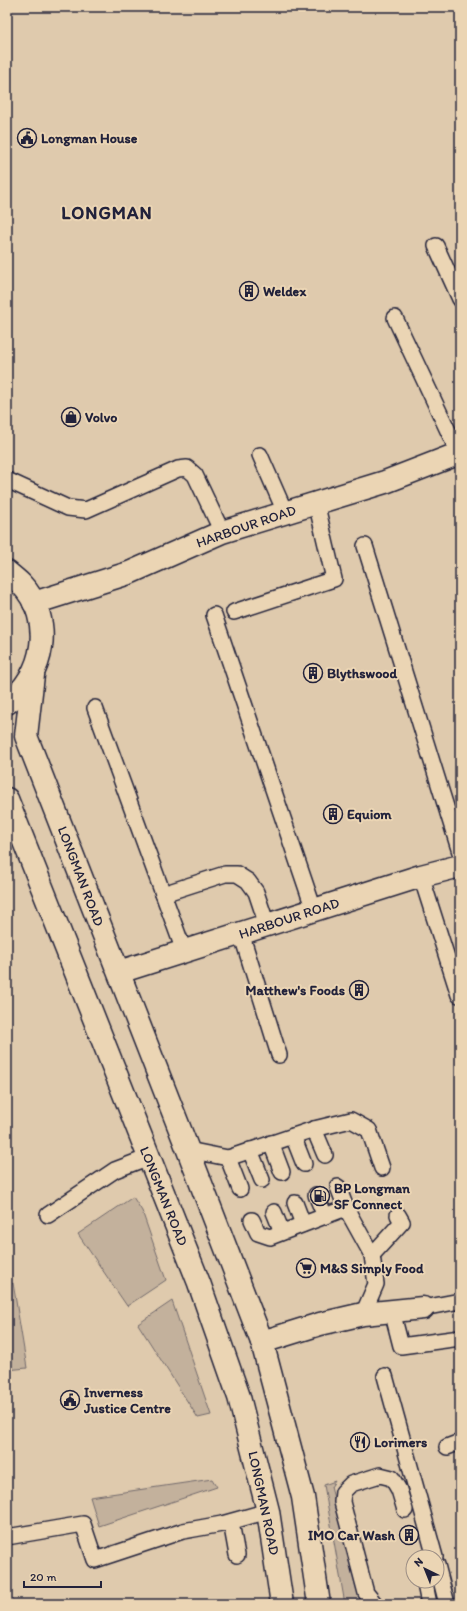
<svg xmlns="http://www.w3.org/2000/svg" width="467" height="1611" viewBox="0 0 467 1611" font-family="Itim,sans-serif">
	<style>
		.green { fill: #c3b19c; stroke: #726a6c }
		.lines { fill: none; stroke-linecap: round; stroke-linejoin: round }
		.service-casing { stroke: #22223b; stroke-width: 18 }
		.minor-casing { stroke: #22223b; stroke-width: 25 }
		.tertiary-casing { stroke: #22223b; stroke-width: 25 }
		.trunk-casing { stroke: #22223b; stroke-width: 25 }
		.service { stroke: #ebd5b4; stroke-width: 15 }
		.minor { stroke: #ebd5b4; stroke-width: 22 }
		.tertiary { stroke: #ebd5b4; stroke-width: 22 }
		.trunk { stroke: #ebd5b4; stroke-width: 22 }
		.labels { text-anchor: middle; stroke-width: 4; stroke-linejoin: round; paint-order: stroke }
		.poi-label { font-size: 14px; font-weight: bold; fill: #22223b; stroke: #ebd5b4; text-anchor: start }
		.street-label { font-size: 14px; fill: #22223b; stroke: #ebd5b4 }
		.district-label { font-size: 18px; font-weight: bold; letter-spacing: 1px; fill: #22223b; stroke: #ebd5b4 }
	</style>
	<rect width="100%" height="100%" fill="#dfcaad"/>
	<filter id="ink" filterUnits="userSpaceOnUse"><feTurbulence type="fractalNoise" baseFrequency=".025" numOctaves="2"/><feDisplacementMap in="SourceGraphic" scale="8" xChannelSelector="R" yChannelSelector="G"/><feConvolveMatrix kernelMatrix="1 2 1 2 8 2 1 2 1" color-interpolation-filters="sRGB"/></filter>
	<g filter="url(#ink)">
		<g class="green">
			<path d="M133,1197L142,1211L166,1280L127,1306L78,1234Z"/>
			<path d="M13,1283L27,1368L7,1370V1287Z"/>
			<path d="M172,1301L211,1415L198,1418L138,1324Z"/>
			<path d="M212,1479L217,1487L99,1526L90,1497Z"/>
			<path d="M335,1481L331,1487L360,1597L366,1604H345L324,1485Z"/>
		</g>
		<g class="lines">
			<g class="service-casing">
				<g id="service">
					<path d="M436,246L460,299"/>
					<path d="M395,318L459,454"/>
					<path d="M260,455L285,512"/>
					<path d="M7,480L68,508L86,510L178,469L187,468L195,475L222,532"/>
					<path d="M365,546L460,852"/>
					<path d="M234,612L334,579L316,502"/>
					<path d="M214,615L314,910"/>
					<path d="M95,708L184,951"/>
					<path d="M421,876L459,995"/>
					<path d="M163,894L225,874H237L248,881L256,892L267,925"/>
					<path d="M241,933L279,1055"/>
					<path d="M314,1129L351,1120L369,1130L382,1168"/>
					<path d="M293,1136L304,1164"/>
					<path d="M271,1143L282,1172"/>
					<path d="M188,1150L228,1158L314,1129L325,1155"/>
					<path d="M250,1150L262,1180"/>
					<path d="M228,1158L240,1189"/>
					<path d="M338,1187L346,1208L372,1255L376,1284L363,1314"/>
					<path d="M316,1195L325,1216"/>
					<path d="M295,1203L303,1224"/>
					<path d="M274,1212L282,1232"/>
					<path d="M48,1215L115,1170L149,1157"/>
					<path d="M252,1220L258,1233L270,1237L346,1208"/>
					<path d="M372,1255L402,1222L398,1215"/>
					<path d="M423,1308L460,1301"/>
					<path d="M392,1311L401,1346L460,1338"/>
					<path d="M385,1376L435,1557"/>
					<path d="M447,1447L460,1442"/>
					<path d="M231,1522L237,1555"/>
					<path d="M7,1537L83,1524L95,1560L183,1531L222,1524L268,1511"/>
					<path d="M437,1565L447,1604"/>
					<path d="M425,1584L429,1604"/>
					<path d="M375,1604L366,1593L342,1502L343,1492L351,1484L380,1475L392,1478L399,1490L405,1510"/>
				</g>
			</g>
			<g class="minor-casing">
				<g id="minor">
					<path d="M119,972L421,876L460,866"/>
					<path d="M262,1342L320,1324L363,1314L423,1308"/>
				</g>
			</g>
			<g class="tertiary-casing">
				<path id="tertiary" d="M34,603L129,573L222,532L385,482L460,453"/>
			</g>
			<g class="trunk-casing">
				<g id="trunk">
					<path d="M7,572C12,576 17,580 21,584C55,619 45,676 7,703"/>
					<path d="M33,675L26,736L188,1150L262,1342L303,1497L319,1604"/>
					<path d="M7,799L199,1283L239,1397L268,1511L282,1604"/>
				</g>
			</g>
			<use href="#service" class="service"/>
			<use href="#minor" class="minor"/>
			<use href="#tertiary" class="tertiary"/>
			<use href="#trunk" class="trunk"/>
		</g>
	</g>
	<defs>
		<g id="civic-ring" transform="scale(1)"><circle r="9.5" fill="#ebd5b4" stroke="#22223b" stroke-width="1.5"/><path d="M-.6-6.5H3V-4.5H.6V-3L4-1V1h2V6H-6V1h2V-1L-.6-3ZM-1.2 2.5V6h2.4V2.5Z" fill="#22223b"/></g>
		<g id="building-ring" transform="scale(1)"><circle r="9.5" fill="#ebd5b4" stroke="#22223b" stroke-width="1.5"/><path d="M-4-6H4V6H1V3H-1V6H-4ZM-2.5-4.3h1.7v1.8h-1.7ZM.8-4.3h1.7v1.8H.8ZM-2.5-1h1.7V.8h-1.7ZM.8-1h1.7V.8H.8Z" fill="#22223b"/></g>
		<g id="shop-ring" transform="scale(1)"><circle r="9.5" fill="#ebd5b4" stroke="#22223b" stroke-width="1.5"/><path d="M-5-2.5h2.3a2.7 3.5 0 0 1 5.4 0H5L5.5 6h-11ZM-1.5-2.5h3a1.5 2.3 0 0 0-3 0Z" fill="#22223b"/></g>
		<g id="fuel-ring" transform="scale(1)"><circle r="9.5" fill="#ebd5b4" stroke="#22223b" stroke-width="1.5"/><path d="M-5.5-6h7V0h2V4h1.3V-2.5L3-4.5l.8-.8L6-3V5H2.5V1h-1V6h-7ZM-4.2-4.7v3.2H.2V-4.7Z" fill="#22223b"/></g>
		<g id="supermarket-ring" transform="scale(1)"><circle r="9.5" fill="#ebd5b4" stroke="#22223b" stroke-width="1.5"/><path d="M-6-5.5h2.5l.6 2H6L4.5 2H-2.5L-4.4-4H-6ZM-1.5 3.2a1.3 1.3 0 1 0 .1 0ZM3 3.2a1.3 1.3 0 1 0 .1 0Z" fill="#22223b"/></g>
		<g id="restaurant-ring" transform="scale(1)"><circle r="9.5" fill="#ebd5b4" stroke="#22223b" stroke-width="1.5"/><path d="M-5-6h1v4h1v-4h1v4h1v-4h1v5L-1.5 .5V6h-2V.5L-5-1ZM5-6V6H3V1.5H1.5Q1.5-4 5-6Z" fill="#22223b"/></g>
	</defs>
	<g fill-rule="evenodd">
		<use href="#civic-ring" x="27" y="138"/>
		<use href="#building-ring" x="249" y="291"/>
		<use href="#shop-ring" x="71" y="417"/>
		<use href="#building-ring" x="313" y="673"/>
		<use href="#building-ring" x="333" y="814"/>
		<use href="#building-ring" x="359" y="990"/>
		<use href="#fuel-ring" x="320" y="1196"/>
		<use href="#supermarket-ring" x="306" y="1268"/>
		<use href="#civic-ring" x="70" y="1400"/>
		<use href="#restaurant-ring" x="360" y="1442"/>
		<use href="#building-ring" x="409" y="1535"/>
	</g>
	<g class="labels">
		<g class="poi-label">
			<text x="41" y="143">Longman House</text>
			<text x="263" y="296">Weldex</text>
			<text x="85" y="422">Volvo</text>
			<text x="327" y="678">Blythswood</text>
			<text x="347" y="819">Equiom</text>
			<text x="345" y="995" text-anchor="end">Matthew's Foods</text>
			<text x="334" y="1193">BP Longman<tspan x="334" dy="16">SF Connect</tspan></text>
			<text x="320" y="1273">M&amp;S Simply Food</text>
			<text x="84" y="1397">Inverness<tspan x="84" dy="16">Justice Centre</tspan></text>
			<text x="374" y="1447">Lorimers</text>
			<text x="395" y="1540" text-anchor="end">IMO Car Wash</text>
		</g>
		<g class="street-label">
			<text transform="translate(246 526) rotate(-19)" y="5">HARBOUR ROAD</text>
			<text transform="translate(81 876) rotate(69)" y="5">LONGMAN ROAD</text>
			<text transform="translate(289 918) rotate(-18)" y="5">HARBOUR ROAD</text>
			<text transform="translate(164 1196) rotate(68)" y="5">LONGMAN ROAD</text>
			<text transform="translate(264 1503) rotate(78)" y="5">LONGMAN ROAD</text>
		</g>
		<g class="district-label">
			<text x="107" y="219">LONGMAN</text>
		</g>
	</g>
	<rect width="467" height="1611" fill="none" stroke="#ebd5b4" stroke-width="24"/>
	<rect x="12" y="12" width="443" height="1587" fill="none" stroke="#22223b" stroke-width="1.5" filter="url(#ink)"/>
	<g transform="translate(425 1569) rotate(317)"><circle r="19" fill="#ebd5b4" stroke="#9b8d84"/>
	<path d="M0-3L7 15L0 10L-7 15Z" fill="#22223b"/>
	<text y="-6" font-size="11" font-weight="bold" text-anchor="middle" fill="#22223b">N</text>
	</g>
	<path d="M24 1581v6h77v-6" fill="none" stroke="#22223b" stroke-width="2"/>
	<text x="30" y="1581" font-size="12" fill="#22223b" stroke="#ebd5b4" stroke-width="3" paint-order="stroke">20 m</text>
</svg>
